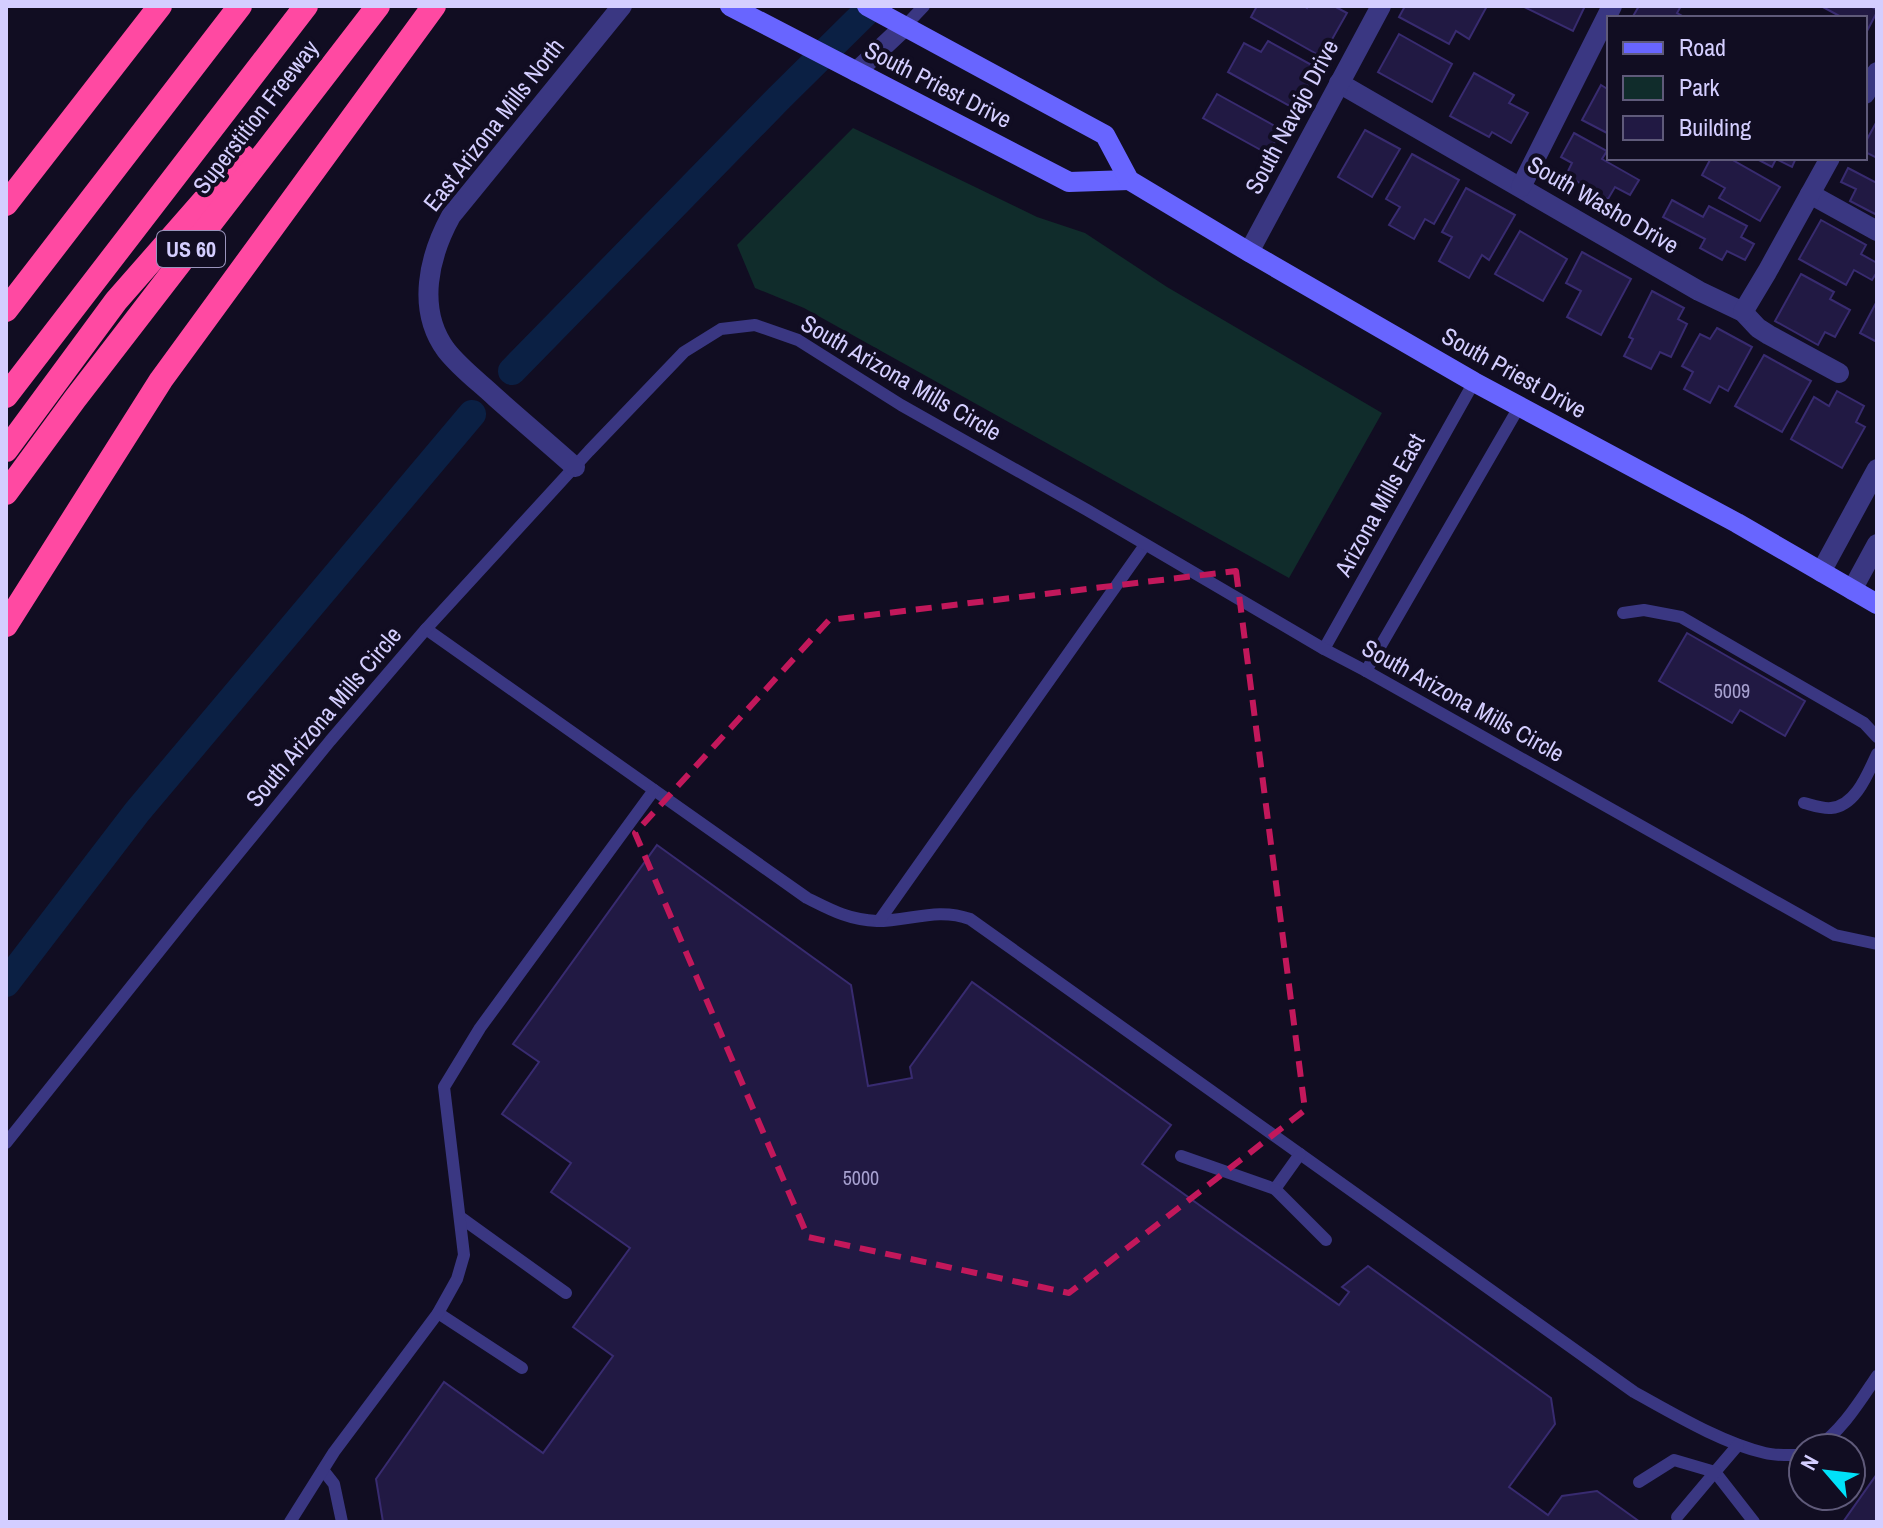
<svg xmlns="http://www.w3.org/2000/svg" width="1883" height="1528" viewBox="0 0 1883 1528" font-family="'Archivo Narrow',sans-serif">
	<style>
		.green { fill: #102c2b }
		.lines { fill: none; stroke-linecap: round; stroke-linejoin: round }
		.canal { stroke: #0b2044; stroke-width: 28 }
		.building { fill: #211943; stroke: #382b70; stroke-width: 2 }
		.service { stroke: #3a3782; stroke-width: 12 }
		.minor { stroke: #3a3782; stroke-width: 20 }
		.secondary { stroke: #6865ff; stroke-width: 20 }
		.motorway { stroke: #ff49a2; stroke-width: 24 }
		.marked { fill: none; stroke: #c2185b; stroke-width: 6; stroke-dasharray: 16 10; stroke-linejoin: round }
		.labels { text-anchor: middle; stroke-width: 8; stroke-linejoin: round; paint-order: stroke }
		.number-label { font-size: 20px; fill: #a7a1d0 }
		.shield { fill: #110d22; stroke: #9a94bd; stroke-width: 2 }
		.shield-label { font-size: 22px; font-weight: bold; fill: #d4ceff }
		.street-label { font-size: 24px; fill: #d4ceff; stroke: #110d22 }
	</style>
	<rect width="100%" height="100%" fill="#110d22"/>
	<path class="green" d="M853,128L1037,217L1085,233L1167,287L1382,413L1289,578L804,308L755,288L737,245Z"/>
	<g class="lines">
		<g class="canal">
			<path d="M512,371L779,98L872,6"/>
			<path d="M6,983L137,812L472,414"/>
		</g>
	</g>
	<g class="building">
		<path d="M1257,6H1304L1307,8L1308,6H1334L1347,13L1322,57L1251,17Z"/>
		<path d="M1405,6H1487L1469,39L1456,31L1449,44L1399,17Z"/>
		<path d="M1524,6H1585L1573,31L1524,7Z"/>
		<path d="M1639,6H1681L1677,13L1686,18H1632Z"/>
		<path d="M1821,6H1870L1877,10V12L1867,31L1865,18H1843Z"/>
		<path d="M1399,34L1452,64L1432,102L1378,72Z"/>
		<path d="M1268,41L1317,68L1295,109L1228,72L1244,43L1261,52Z"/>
		<path d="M1474,73L1514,95L1509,103L1528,113L1511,143L1492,132L1489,137L1450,116Z"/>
		<path d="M1601,85L1609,90V134L1582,120Z"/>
		<path d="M1217,94L1282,130L1268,154L1203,118Z"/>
		<path d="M1877,121V158L1865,152V143Z"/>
		<path d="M1365,130L1400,149L1372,197L1338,177Z"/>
		<path d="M1574,133L1607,151L1602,159L1639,180L1630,195L1615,187L1608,199L1566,175L1572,163L1561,157Z"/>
		<path d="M1412,154L1459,180L1434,224L1425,219L1414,239L1389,225L1400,207L1386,199Z"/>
		<path d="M1711,158H1729L1780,187L1760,221L1719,198L1725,188L1702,175Z"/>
		<path d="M1755,158H1796L1792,167L1776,159L1772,167Z"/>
		<path d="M1848,168L1877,183V215L1850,201L1856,189L1841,182Z"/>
		<path d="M1466,188L1515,215L1489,260L1482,255L1469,278L1439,261L1452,237L1442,232Z"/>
		<path d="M1672,200L1703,217L1709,206L1747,226L1741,237L1754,244L1745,260L1727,251L1722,260L1700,248L1705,239L1663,217Z"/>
		<path d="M1821,220L1866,245L1861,254L1877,263V272L1872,280L1854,270L1846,285L1799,259Z"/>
		<path d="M1520,231L1567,259L1543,301L1495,274Z"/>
		<path d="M1582,252L1631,279L1601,335L1567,317L1581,291L1566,283Z"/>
		<path d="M1801,274L1834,292L1830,299L1850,310L1835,337L1825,332L1818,345L1775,321Z"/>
		<path d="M1652,291L1684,308L1678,319L1687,324L1671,357L1660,352L1651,369L1624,356L1633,339L1629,337Z"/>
		<path d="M1877,301V342L1860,333Z"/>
		<path d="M1717,328L1752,347L1728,391L1719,386L1710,403L1684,389L1693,372L1682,366L1700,334L1710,339Z"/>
		<path d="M1764,355L1811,381L1782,432L1735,406Z"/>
		<path d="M1837,391L1864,406L1856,422L1865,427L1842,468L1791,439L1814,397L1829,406Z"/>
		<path d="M1687,633L1805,701L1785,736L1740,710L1732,723L1659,681Z"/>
		<path d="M657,845L851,985L868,1086L912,1078L910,1067L972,982L1171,1125L1142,1164L1339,1305L1349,1292L1342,1287L1368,1266L1551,1398L1555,1424L1509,1487L1548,1515L1562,1496L1597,1491L1640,1522H383L376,1479L444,1382L543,1453L613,1356L573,1327L630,1248L551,1192L571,1163L502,1114L539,1062L513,1044Z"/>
		<path d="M1877,1474V1522H1843Z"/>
	</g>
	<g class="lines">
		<g class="service">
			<path d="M905,26L924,6"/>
			<path d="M1623,613L1644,610L1681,617L1864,723L1877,737"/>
			<path d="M426,629L807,898C831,910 849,920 877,921C910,921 937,907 970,919L1634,1392C1674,1414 1722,1443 1765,1453C1777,1456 1791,1455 1803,1455"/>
			<path d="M1324,649L1474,382"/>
			<path d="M1366,671L1519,407"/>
			<path d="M1804,803C1812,805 1823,809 1831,808C1856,806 1868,773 1877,754"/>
			<path d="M879,921L1145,545"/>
			<path d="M6,1143L193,909L330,741L426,629L589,451L684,352L721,329L755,325L798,340L901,405L1087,510L1324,649L1366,671L1835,935L1877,944"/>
			<path d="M1181,1156L1275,1189L1300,1154"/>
			<path d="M1275,1189L1326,1240"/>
			<path d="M460,1217L566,1293"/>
			<path d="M438,1313L522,1368"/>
			<path d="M1738,1445L1715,1472L1754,1522"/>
			<path d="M1816,1448C1842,1431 1860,1401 1877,1376"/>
			<path d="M323,1470L334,1484L342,1522"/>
			<path d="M1639,1482L1674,1460L1715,1472L1677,1517"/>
			<path d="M290,1522L334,1452L438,1313L457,1279L464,1255L444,1087L480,1028L654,790"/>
		</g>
		<g class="minor">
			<path d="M856,72L905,26"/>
			<path d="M1339,83L1699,291L1743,312L1758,328L1769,335L1839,373"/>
			<path d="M1865,94L1877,72"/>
			<path d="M1521,187L1612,6"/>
			<path d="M1810,194L1877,231"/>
			<path d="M1249,252L1381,6"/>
			<path d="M1743,312L1767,272L1830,158"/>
			<path d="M575,467C548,443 522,421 495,397C479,382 460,368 446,350C416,309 429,256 451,216L622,6"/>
			<path d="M1821,572L1877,469"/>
			<path d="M1852,590L1877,544"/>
		</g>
		<g class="secondary">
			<path d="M730,6L1069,182L1129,180"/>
			<path d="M867,6L1105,135L1129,180L1249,252L1474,382L1737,523L1877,604"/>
		</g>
		<g class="motorway">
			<path d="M6,204L160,6"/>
			<path d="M6,310L240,6"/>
			<path d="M6,396L306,6"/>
			<path d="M6,450L116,301L243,156"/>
			<path d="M6,493L75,399L378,6"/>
			<path d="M6,625L161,380L434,6"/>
		</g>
	</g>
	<path class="marked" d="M1236,571L1305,1110L1069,1293L808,1237L635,833L829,620Z"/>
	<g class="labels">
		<g class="number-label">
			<text x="1732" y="698">5009</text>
			<text x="861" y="1185">5000</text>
		</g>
		<rect class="shield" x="157" y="231" width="68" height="36" rx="6"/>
		<g class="shield-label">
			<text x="191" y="257">US 60</text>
		</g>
		<g class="street-label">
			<text transform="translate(938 85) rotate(27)" y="8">South Priest Drive</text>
			<text transform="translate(256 117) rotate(-52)" y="8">Superstition Freeway</text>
			<text transform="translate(1292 117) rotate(-62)" y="8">South Navajo Drive</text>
			<text transform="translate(494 125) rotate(-52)" y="8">East Arizona Mills North</text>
			<text transform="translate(1603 205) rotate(30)" y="8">South Washo Drive</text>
			<text transform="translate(1514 373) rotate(29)" y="8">South Priest Drive</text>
			<text transform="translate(901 378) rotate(30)" y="8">South Arizona Mills Circle</text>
			<text transform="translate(1380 505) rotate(-61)" y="8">Arizona Mills East</text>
			<text transform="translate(1463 701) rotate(29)" y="8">South Arizona Mills Circle</text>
			<text transform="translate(324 717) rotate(-50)" y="8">South Arizona Mills Circle</text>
		</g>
	</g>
	<rect width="1883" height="1528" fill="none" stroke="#d4ceff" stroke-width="16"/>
	<rect x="1607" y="16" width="260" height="144" fill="#110d22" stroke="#5f5a7a" stroke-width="2"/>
	<rect x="1623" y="42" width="40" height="12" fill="#6865ff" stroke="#5f5a7a" stroke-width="2"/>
	<text x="1679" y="56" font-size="24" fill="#d4ceff">Road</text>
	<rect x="1623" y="76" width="40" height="24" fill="#102c2b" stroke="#5f5a7a" stroke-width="2"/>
	<text x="1679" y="96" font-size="24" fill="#d4ceff">Park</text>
	<rect x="1623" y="116" width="40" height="24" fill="#211943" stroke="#5f5a7a" stroke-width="2"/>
	<text x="1679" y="136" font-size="24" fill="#d4ceff">Building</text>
	<g transform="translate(1827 1472) rotate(298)"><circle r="38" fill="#110d22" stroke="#5f5a7a" stroke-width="2"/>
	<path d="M0-6L14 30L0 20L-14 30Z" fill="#00e2f9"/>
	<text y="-12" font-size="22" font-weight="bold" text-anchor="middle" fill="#d4ceff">N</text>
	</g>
</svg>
